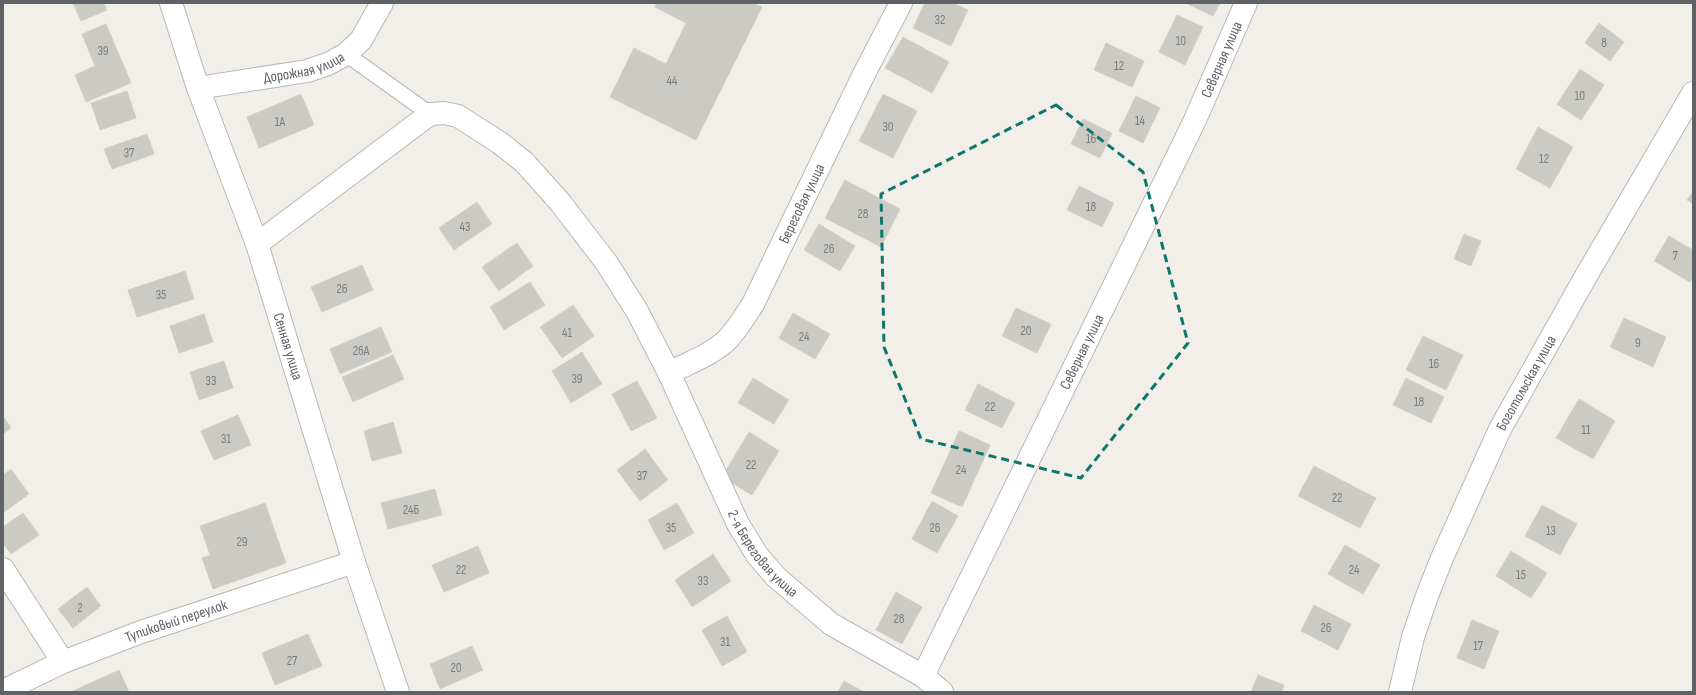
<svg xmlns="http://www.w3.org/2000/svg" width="1696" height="695" viewBox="0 0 1696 695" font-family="'Sofia Sans Condensed',sans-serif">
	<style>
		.building { fill: #cccac5; stroke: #d6d1c6 }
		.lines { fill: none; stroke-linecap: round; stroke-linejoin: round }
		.service-casing { stroke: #b5b8bc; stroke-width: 17 }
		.minor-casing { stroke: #b5b8bc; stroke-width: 24 }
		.service { stroke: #fff; stroke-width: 15 }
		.minor { stroke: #fff; stroke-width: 22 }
		.marked { fill: none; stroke: #0f766e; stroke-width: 3; stroke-dasharray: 8 5; stroke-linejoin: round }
		.labels { text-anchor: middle; stroke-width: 3; stroke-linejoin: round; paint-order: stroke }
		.number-label { font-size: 13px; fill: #7a7d7f }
		.street-label { font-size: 15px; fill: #5f6368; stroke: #fff }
	</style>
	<rect width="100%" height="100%" fill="#f1efe8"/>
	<g class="building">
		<path d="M73,3H104L107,10L81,21Z"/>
		<path d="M657,3H753L762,7L696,140L610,97L634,48L666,64L686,23L655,7Z"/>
		<path d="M925,3H953L968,10L951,46L913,28Z"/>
		<path d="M1186,3H1220L1213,16Z"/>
		<path d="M1177,15L1203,27L1185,65L1159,52Z"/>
		<path d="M1599,23L1624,42L1610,61L1585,43Z"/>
		<path d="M106,24L131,83L86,102L75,75L95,66L82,34Z"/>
		<path d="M903,37L949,62L932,93L885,68Z"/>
		<path d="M1106,43L1144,61L1132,87L1094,70Z"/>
		<path d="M1580,69L1604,85L1581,120L1557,104Z"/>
		<path d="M127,91L136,118L100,130L91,103Z"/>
		<path d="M301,94L314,125L259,148L247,117Z"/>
		<path d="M883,94L917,111L893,158L859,141Z"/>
		<path d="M1136,96L1160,108L1143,143L1119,131Z"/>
		<path d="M1083,119L1112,133L1100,158L1071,144Z"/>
		<path d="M1538,127L1573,147L1550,188L1516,169Z"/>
		<path d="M147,134L154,154L112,169L104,149Z"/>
		<path d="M845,180L900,209L881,247L825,218Z"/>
		<path d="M1079,186L1114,203L1102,227L1067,210Z"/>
		<path d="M1693,192V204L1687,200Z"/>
		<path d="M477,202L492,224L454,250L439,228Z"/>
		<path d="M819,224L855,246L840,271L804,250Z"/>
		<path d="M1464,234L1481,241L1471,266L1454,259Z"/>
		<path d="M1669,236L1693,250V276L1690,282L1654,261Z"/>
		<path d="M517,243L533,266L499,291L482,267Z"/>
		<path d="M362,265L373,290L322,312L311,287Z"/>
		<path d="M185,271L194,299L137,317L128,290Z"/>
		<path d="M530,282L545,305L504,330L490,307Z"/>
		<path d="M573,305L594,336L562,358L540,327Z"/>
		<path d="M1016,308L1051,324L1037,353L1002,336Z"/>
		<path d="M793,313L830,334L815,359L779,338Z"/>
		<path d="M204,314L213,342L179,353L170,326Z"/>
		<path d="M1624,318L1666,337L1653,367L1610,347Z"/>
		<path d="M381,327L392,352L340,374L330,349Z"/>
		<path d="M1423,336L1463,355L1446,390L1406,370Z"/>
		<path d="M582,352L602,384L571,403L552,371Z"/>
		<path d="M393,355L404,379L353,402L342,377Z"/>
		<path d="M224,361L233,388L199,400L190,372Z"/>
		<path d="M753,378L789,400L774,424L738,403Z"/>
		<path d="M1406,378L1444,397L1431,423L1393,405Z"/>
		<path d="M637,381L657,418L631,431L612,394Z"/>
		<path d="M978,384L1015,403L1002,428L965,410Z"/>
		<path d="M1579,399L1615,421L1593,459L1556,438Z"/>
		<path d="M238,415L251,445L214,460L201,431Z"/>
		<path d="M3,416L11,428L3,434Z"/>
		<path d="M393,422L402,453L372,461L364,431Z"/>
		<path d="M959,431L990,445L962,507L931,493Z"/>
		<path d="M749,432L779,451L752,495L722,477Z"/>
		<path d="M645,449L668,480L640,501L617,470Z"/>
		<path d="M1314,466L1376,498L1360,528L1298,496Z"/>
		<path d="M11,469L29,494L3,513V475Z"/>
		<path d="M435,489L442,515L388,529L381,503Z"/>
		<path d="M932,501L958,516L937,553L912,539Z"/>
		<path d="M265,503L286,563L213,589L202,558L210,555L200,526Z"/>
		<path d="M677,503L694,533L664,550L648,520Z"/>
		<path d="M1542,505L1577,524L1560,555L1525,536Z"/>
		<path d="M23,513L39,535L11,554L3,543V527Z"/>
		<path d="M1345,545L1380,565L1363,594L1328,574Z"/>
		<path d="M478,546L489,573L444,592L432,565Z"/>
		<path d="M1511,551L1547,573L1531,598L1496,576Z"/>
		<path d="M713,554L731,581L692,607L675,580Z"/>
		<path d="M87,587L101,606L73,628L58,609Z"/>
		<path d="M896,592L922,607L902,644L876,630Z"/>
		<path d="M1314,605L1351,624L1338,650L1301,631Z"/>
		<path d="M727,616L747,652L722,666L702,630Z"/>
		<path d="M1472,620L1499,631L1484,669L1457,658Z"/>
		<path d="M308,634L322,666L275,685L262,653Z"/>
		<path d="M472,646L483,670L440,689L430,664Z"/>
		<path d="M119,670L129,692H71Z"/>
		<path d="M1258,675L1284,685L1282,692H1251Z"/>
		<path d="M844,681L864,692H838Z"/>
	</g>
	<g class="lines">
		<g class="service-casing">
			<path id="service" d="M346,54L430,114"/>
		</g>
		<g class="minor-casing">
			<g id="minor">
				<path id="s1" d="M171,3L198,88L257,244L354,562L398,692"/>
				<path id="s2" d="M198,88L307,71L328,64L346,54L361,40L382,3"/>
				<path id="s3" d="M257,244L430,114L444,113L458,116L500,143L524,162L559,201L606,262L637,311L669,373L738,524L757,555L776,577L831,624L923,676L942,692"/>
				<path id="s4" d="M669,373C688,363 712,355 728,339C738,328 745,316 753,304L865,72L901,3"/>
				<path d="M3,569L63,662"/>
				<path id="s5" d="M923,676L1195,120L1246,3"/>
				<path id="s6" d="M3,691L63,662L141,632L354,562"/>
				<path id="s7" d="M1400,692L1413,637L1427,596L1442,558L1500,429L1586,276L1693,93"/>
			</g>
		</g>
		<use href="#service" class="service"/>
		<use href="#minor" class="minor"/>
	</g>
	<path class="marked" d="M1056,105L1143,172L1188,343L1081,478L921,439L884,347L881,194Z"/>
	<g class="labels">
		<g class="number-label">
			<text x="940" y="24">32</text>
			<text x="1181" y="45">10</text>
			<text x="1604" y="47">8</text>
			<text x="103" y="55">39</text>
			<text x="1119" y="70">12</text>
			<text x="672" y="85">44</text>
			<text x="1580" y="100">10</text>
			<text x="1140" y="125">14</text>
			<text x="280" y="126">1А</text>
			<text x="888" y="131">30</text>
			<text x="1091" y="143">16</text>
			<text x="129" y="157">37</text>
			<text x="1544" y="163">12</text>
			<text x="1091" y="211">18</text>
			<text x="863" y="218">28</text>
			<text x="465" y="231">43</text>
			<text x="829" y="253">26</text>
			<text x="1675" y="260">7</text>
			<text x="342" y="293">26</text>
			<text x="161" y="299">35</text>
			<text x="1026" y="335">20</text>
			<text x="567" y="337">41</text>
			<text x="804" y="341">24</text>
			<text x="1638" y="347">9</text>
			<text x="361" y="355">26А</text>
			<text x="1434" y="368">16</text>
			<text x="577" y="383">39</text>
			<text x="211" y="385">33</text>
			<text x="1419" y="406">18</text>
			<text x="990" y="411">22</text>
			<text x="1586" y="434">11</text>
			<text x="226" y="443">31</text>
			<text x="751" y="469">22</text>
			<text x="961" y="474">24</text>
			<text x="642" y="480">37</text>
			<text x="1337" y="502">22</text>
			<text x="411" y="514">24Б</text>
			<text x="671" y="532">35</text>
			<text x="935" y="532">26</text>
			<text x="1551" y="535">13</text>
			<text x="242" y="546">29</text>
			<text x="461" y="574">22</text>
			<text x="1354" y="574">24</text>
			<text x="1521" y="579">15</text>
			<text x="703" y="585">33</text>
			<text x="80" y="612">2</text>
			<text x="899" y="623">28</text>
			<text x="1326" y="632">26</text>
			<text x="725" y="646">31</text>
			<text x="1478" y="650">17</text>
			<text x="292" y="665">27</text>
			<text x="456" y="672">20</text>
		</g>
		<g class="street-label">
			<text dy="5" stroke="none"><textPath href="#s5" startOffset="685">Северная улица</textPath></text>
			<text dy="5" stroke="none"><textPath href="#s2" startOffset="108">Дорожная улица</textPath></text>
			<text dy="5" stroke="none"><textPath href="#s4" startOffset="223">Береговая улица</textPath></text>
			<text dy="5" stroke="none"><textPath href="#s1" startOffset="363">Сенная улица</textPath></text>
			<text dy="5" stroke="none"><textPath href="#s5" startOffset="361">Северная улица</textPath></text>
			<text dy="5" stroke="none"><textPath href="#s7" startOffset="335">Боготольская улица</textPath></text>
			<text dy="5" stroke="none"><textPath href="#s3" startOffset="787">2-я Береговая улица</textPath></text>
			<text dy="5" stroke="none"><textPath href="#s6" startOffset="187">Тупиковый переулок</textPath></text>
		</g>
	</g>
	<rect width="1696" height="695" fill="none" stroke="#5f6368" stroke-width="8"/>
</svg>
